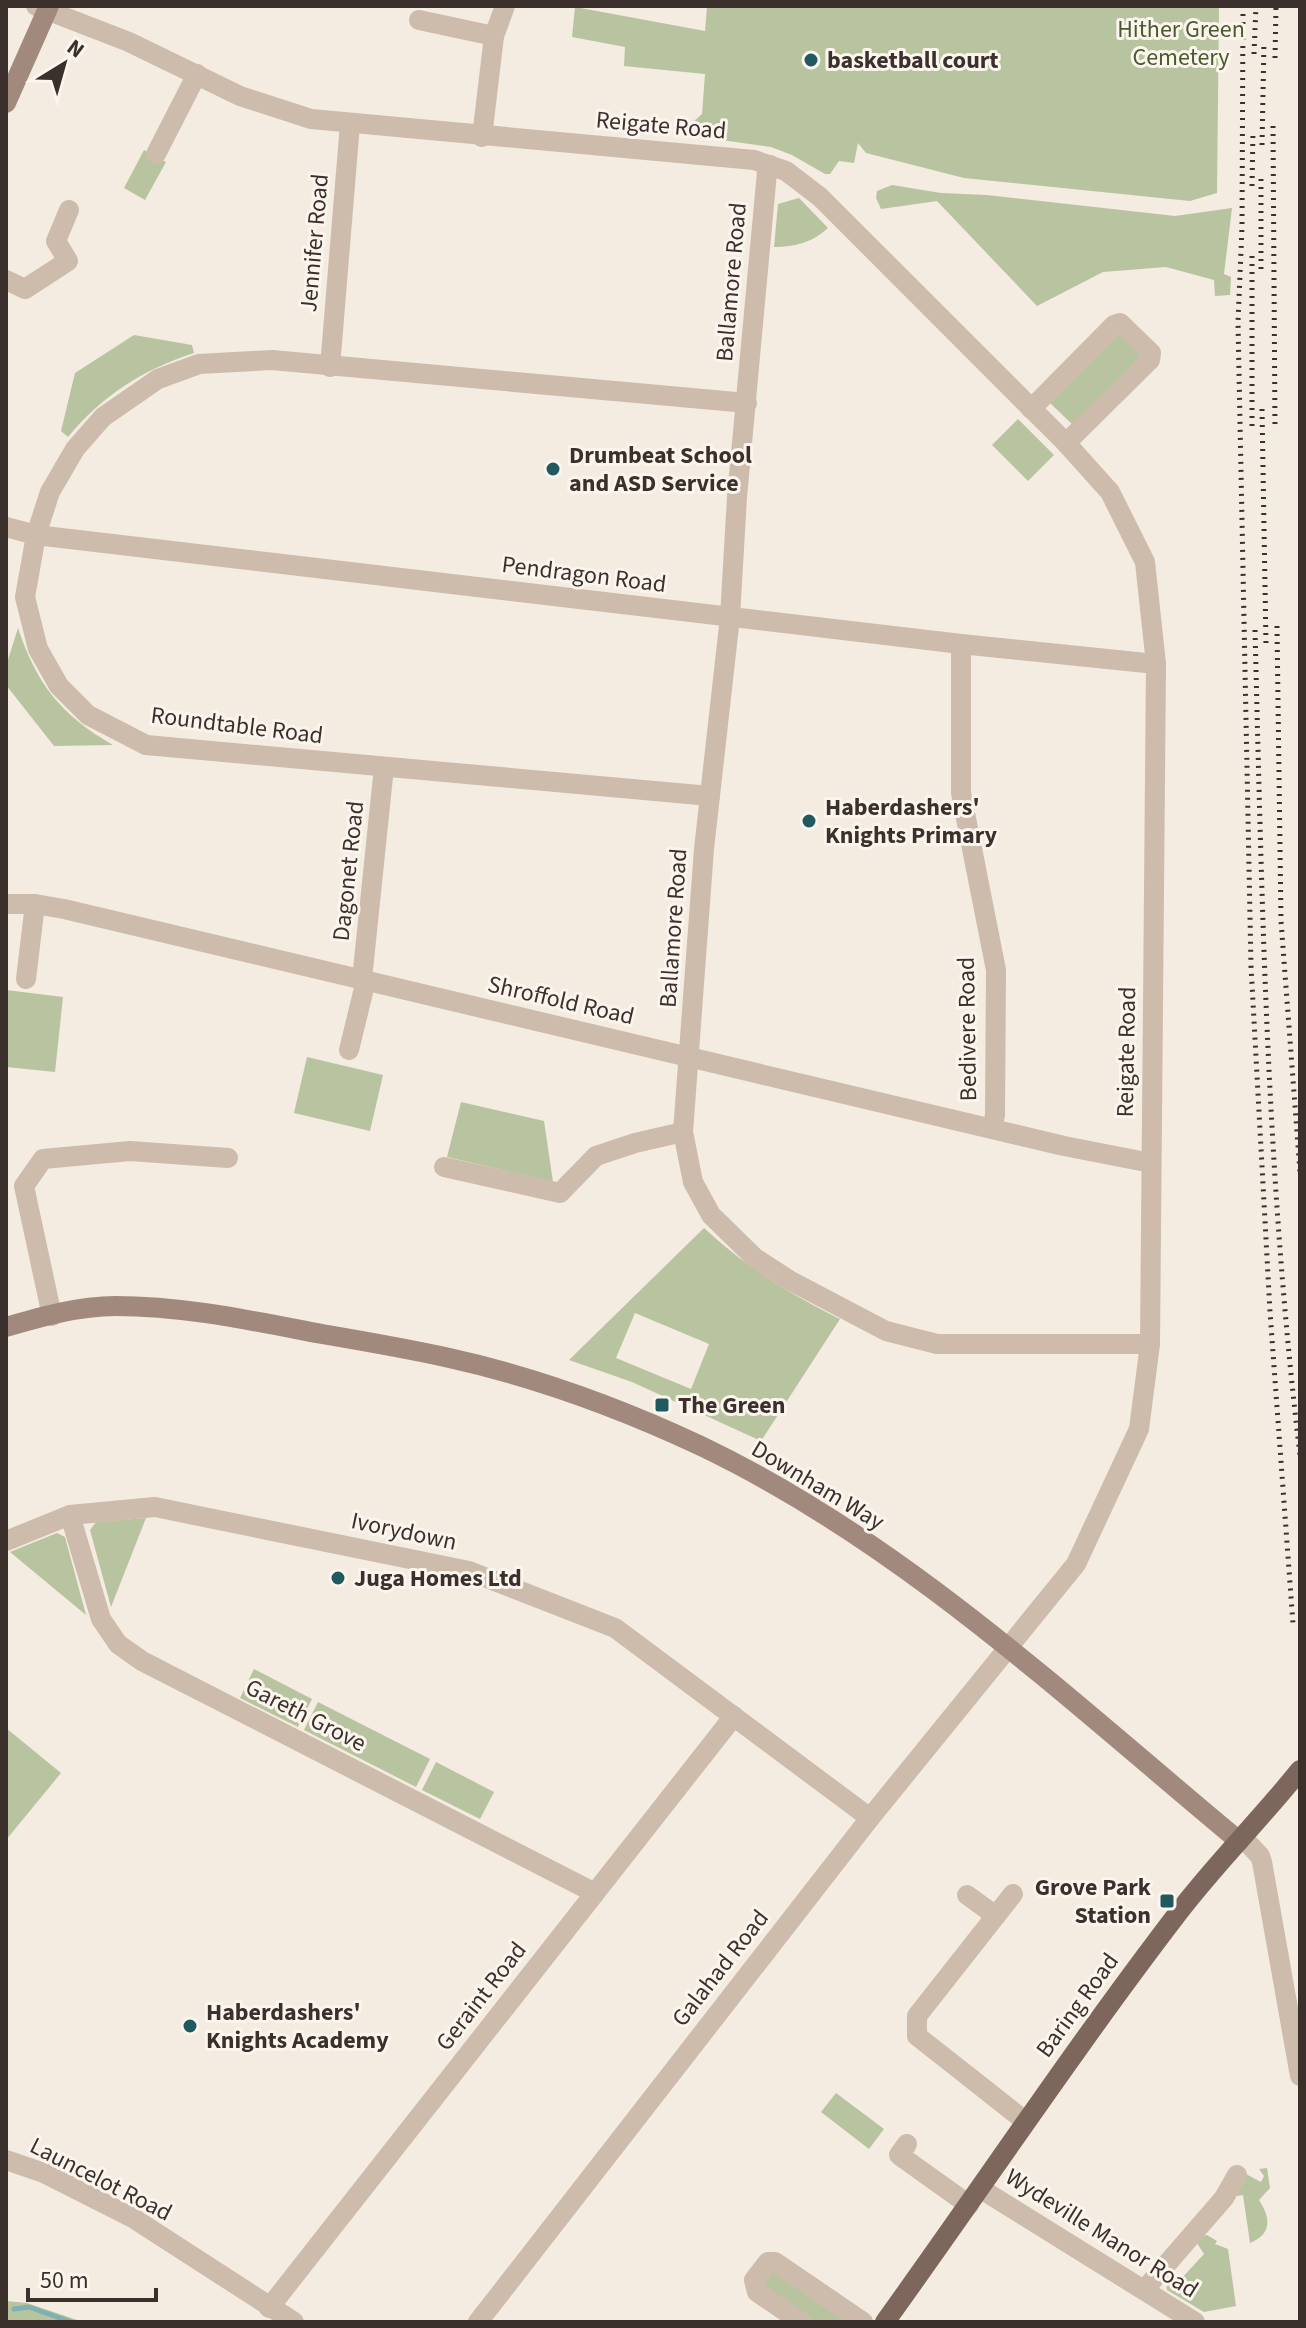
<svg xmlns="http://www.w3.org/2000/svg" width="1306" height="2328" viewBox="0 0 1306 2328" font-family="'Source Sans 3',sans-serif">
	<style>
		.green { fill: #b8c4a0; fill-rule: evenodd }
		.lines { fill: none; stroke-linecap: round; stroke-linejoin: round }
		.stream { stroke: #7fb0b2; stroke-width: 5 }
		.street { stroke: #cdbbac; stroke-width: 20 }
		.secondary { stroke: #a18a7d; stroke-width: 20 }
		.primary { stroke: #7d675c; stroke-width: 20 }
		.rail { stroke: #3b302b; stroke-width: 5; stroke-dasharray: 2 6; stroke-linecap: butt }
		.poi-dot { fill: #1f5a5e; stroke: #fbf5ee; stroke-width: 3 }
		.labels { text-anchor: middle; stroke-width: 6; stroke-linejoin: round; paint-order: stroke }
		.park-label { font-size: 24px; fill: #4a5a2e; stroke: #fbf5ee }
		.poi-label { font-size: 24px; font-weight: bold; fill: #3b302b; stroke: #fbf5ee; text-anchor: start }
		.street-label { font-size: 24px; fill: #3b302b; stroke: #fbf5ee }
	</style>
	<rect width="100%" height="100%" fill="#f4ebe1"/>
	<g class="green">
		<path d="M701,6H1219L1217,193L1190,201L964,178L866,153L858,143L854,163L839,161L830,174H825L792,155L771,147L700,137L701,131L692,123L702,114L705,74L624,66L625,47L572,37L575,7L705,31L707,7Z"/>
		<path d="M144,150L166,162L145,200L124,188Z"/>
		<path d="M892,185L941,193L987,195L1175,216L1232,208L1224,274L1231,277L1230,295L1215,296L1214,280L1166,267L1103,272L1037,306L937,201L881,209L876,198L877,191Z"/>
		<path d="M799,198L828,228C813,242 795,247 774,247L778,204Z"/>
		<path d="M1119,334L1143,353L1074,426L1049,402Z"/>
		<path d="M134,335L192,345L194,353C142,370 103,395 68,437L61,431L75,373Z"/>
		<path d="M1018,419L1054,455L1028,481L992,445Z"/>
		<path d="M18,628C37,685 61,715 113,745L54,746L6,685V666Z"/>
		<path d="M6,990L63,997L55,1072L6,1067Z"/>
		<path d="M307,1057L383,1075L370,1131L294,1113Z"/>
		<path d="M461,1102L544,1121L553,1182L447,1157Z"/>
		<path d="M704,1228C749,1269 786,1292 840,1319L761,1441L632,1382L569,1360ZM635,1313L709,1344L691,1389L616,1358Z"/>
		<path d="M146,1518L111,1607L90,1530L96,1522Z"/>
		<path d="M57,1533L65,1537L86,1615L10,1552Z"/>
		<path d="M254,1669L312,1699L298,1727L240,1698Z"/>
		<path d="M318,1702L430,1759L416,1787L304,1730Z"/>
		<path d="M6,1728L61,1773L6,1840Z"/>
		<path d="M436,1762L494,1792L480,1819L422,1790Z"/>
		<path d="M836,2093L884,2129L869,2149L821,2112Z"/>
		<path d="M1267,2168L1270,2188L1259,2200C1271,2218 1272,2234 1250,2243L1243,2195L1230,2197L1244,2173L1261,2182L1264,2176L1259,2169Z"/>
		<path d="M1207,2235L1217,2241L1215,2244L1228,2249L1236,2306L1204,2312L1167,2290L1166,2283L1172,2274L1180,2280L1204,2254L1197,2243L1202,2236Z"/>
		<path d="M771,2268L852,2322H814L760,2285Z"/>
		<path d="M6,2301L27,2303L83,2322H6Z"/>
	</g>
	<g class="lines">
		<path class="stream" d="M14,2309L29,2307L71,2322"/>
		<g class="street">
			<path d="M36,6L129,42L240,96L311,119L754,160L786,171L820,197L1066,443L1110,492L1145,562L1156,664L1150,1344L1139,1429L1076,1564L870,1818L478,2322"/>
			<path d="M419,20L494,36L482,137"/>
			<path d="M494,36L505,6"/>
			<path d="M156,154L197,74"/>
			<path d="M770,165L767,172L737,497L730,617L704,849L683,1132L693,1182L711,1215L755,1258L789,1280L886,1331L937,1344H1150"/>
			<path d="M6,280L25,289L68,261L56,241L69,210"/>
			<path d="M330,367L350,124"/>
			<path d="M1031,409L1114,325L1120,323L1151,353L1150,360L1066,443"/>
			<path d="M6,527L36,535L961,644L1156,664"/>
			<path d="M961,644V793L996,970L995,1115L992,1128"/>
			<path d="M710,796L146,745L88,715L59,686L38,649L25,597L36,535L50,492L75,449L103,417L158,379L199,364L272,360L747,403"/>
			<path d="M6,904H35L64,909L1064,1146L1151,1163"/>
			<path d="M26,979L35,904"/>
			<path d="M362,979L384,767"/>
			<path d="M349,1050L366,980"/>
			<path d="M444,1167L560,1193L596,1156L635,1143L683,1132"/>
			<path d="M52,1316L24,1186L43,1159L130,1151L228,1158"/>
			<path d="M70,1515L101,1619L118,1644L142,1661L595,1893"/>
			<path d="M6,1541L70,1515L155,1507L469,1571L615,1628L870,1818"/>
			<path d="M1242,1837L1260,1856L1262,1862L1300,2076"/>
			<path d="M1013,1894L917,2016V2036L1025,2121"/>
			<path d="M967,1895L996,1916"/>
			<path d="M907,2144L899,2155L969,2205"/>
			<path d="M6,2160L44,2173L133,2218L294,2322"/>
			<path d="M981,2189L1195,2322"/>
			<path d="M1145,2289L1224,2198L1237,2175"/>
			<path d="M269,2308L734,1716"/>
			<path d="M801,2322L757,2292L754,2280L768,2262H775L863,2322"/>
		</g>
		<g class="secondary">
			<path d="M6,103L49,6"/>
			<path d="M6,1327C40,1317 79,1306 115,1306C185,1306 253,1321 322,1334C363,1341 404,1348 445,1357C532,1376 620,1408 701,1446C902,1542 1069,1700 1239,1841"/>
		</g>
		<path class="primary" d="M885,2322C983,2186 1076,2046 1178,1913C1216,1863 1261,1819 1300,1770"/>
		<g class="rail">
			<path d="M1243,6L1242,227L1238,322L1251,966L1270,1312L1293,1624"/>
			<path d="M1254,54L1256,6"/>
			<path d="M1275,58L1276,6"/>
			<path d="M1273,126L1275,430"/>
			<path d="M1262,145L1264,41"/>
			<path d="M1252,186L1253,130"/>
			<path d="M1261,269V173"/>
			<path d="M1262,409L1266,645"/>
			<path d="M1252,426V254"/>
			<path d="M1277,626L1281,921L1300,1172"/>
			<path d="M1255,630C1262,905 1267,1181 1300,1455"/>
		</g>
	</g>
	<g class="poi-dot">
		<circle cx="811" cy="60" r="8"/>
		<circle cx="553" cy="469" r="8"/>
		<circle cx="809" cy="821" r="8"/>
		<rect x="654" y="1397" width="16" height="16" rx="4"/>
		<circle cx="338" cy="1578" r="8"/>
		<rect x="1159" y="1893" width="16" height="16" rx="4"/>
		<circle cx="190" cy="2026" r="8"/>
	</g>
	<g class="labels">
		<g class="park-label">
			<text x="1181" y="37">Hither Green<tspan x="1181" dy="28">Cemetery</tspan></text>
		</g>
		<g class="poi-label">
			<text x="827" y="68">basketball court</text>
			<text x="569" y="463">Drumbeat School<tspan x="569" dy="28">and ASD Service</tspan></text>
			<text x="825" y="815">Haberdashers'<tspan x="825" dy="28">Knights Primary</tspan></text>
			<text x="678" y="1413">The Green</text>
			<text x="354" y="1586">Juga Homes Ltd</text>
			<text x="1151" y="1895" text-anchor="end">Grove Park<tspan x="1151" dy="28">Station</tspan></text>
			<text x="206" y="2020">Haberdashers'<tspan x="206" dy="28">Knights Academy</tspan></text>
		</g>
		<g class="street-label">
			<text transform="translate(661 125) rotate(5)" y="8">Reigate Road</text>
			<text transform="translate(314 243) rotate(-85)" y="8">Jennifer Road</text>
			<text transform="translate(731 282) rotate(-85)" y="8">Ballamore Road</text>
			<text transform="translate(584 574) rotate(7)" y="8">Pendragon Road</text>
			<text transform="translate(237 725) rotate(7)" y="8">Roundtable Road</text>
			<text transform="translate(348 871) rotate(-84)" y="8">Dagonet Road</text>
			<text transform="translate(673 928) rotate(-86)" y="8">Ballamore Road</text>
			<text transform="translate(561 1000) rotate(13)" y="8">Shroffold Road</text>
			<text transform="translate(967 1029) rotate(-91)" y="8">Bedivere Road</text>
			<text transform="translate(1126 1052) rotate(-89)" y="8">Reigate Road</text>
			<text transform="translate(818 1485) rotate(31)" y="8">Downham Way</text>
			<text transform="translate(404 1531) rotate(12)" y="8">Ivorydown</text>
			<text transform="translate(306 1715) rotate(27)" y="8">Gareth Grove</text>
			<text transform="translate(720 1968) rotate(-52)" y="8">Galahad Road</text>
			<text transform="translate(481 1996) rotate(-52)" y="8">Geraint Road</text>
			<text transform="translate(1077 2005) rotate(-54)" y="8">Baring Road</text>
			<text transform="translate(101 2179) rotate(27)" y="8">Launcelot Road</text>
			<text transform="translate(1102 2233) rotate(32)" y="8">Wydeville Manor Road</text>
		</g>
	</g>
	<rect width="1306" height="2328" fill="none" stroke="#3b302b" stroke-width="16"/>
	<g transform="translate(64 64) rotate(37)" stroke="#fbf5ee" stroke-width="6" paint-order="stroke">
	<path d="M0-6L14 30L0 20L-14 30Z" fill="#3b302b"/>
	<text y="-12" font-size="22" font-weight="bold" text-anchor="middle" fill="#3b302b">N</text>
	</g>
	<path d="M28 2288v12h128v-12" fill="none" stroke="#3b302b" stroke-width="4"/>
	<text x="40" y="2288" font-size="24" fill="#3b302b" stroke="#fbf5ee" stroke-width="6" paint-order="stroke">50 m</text>
</svg>
